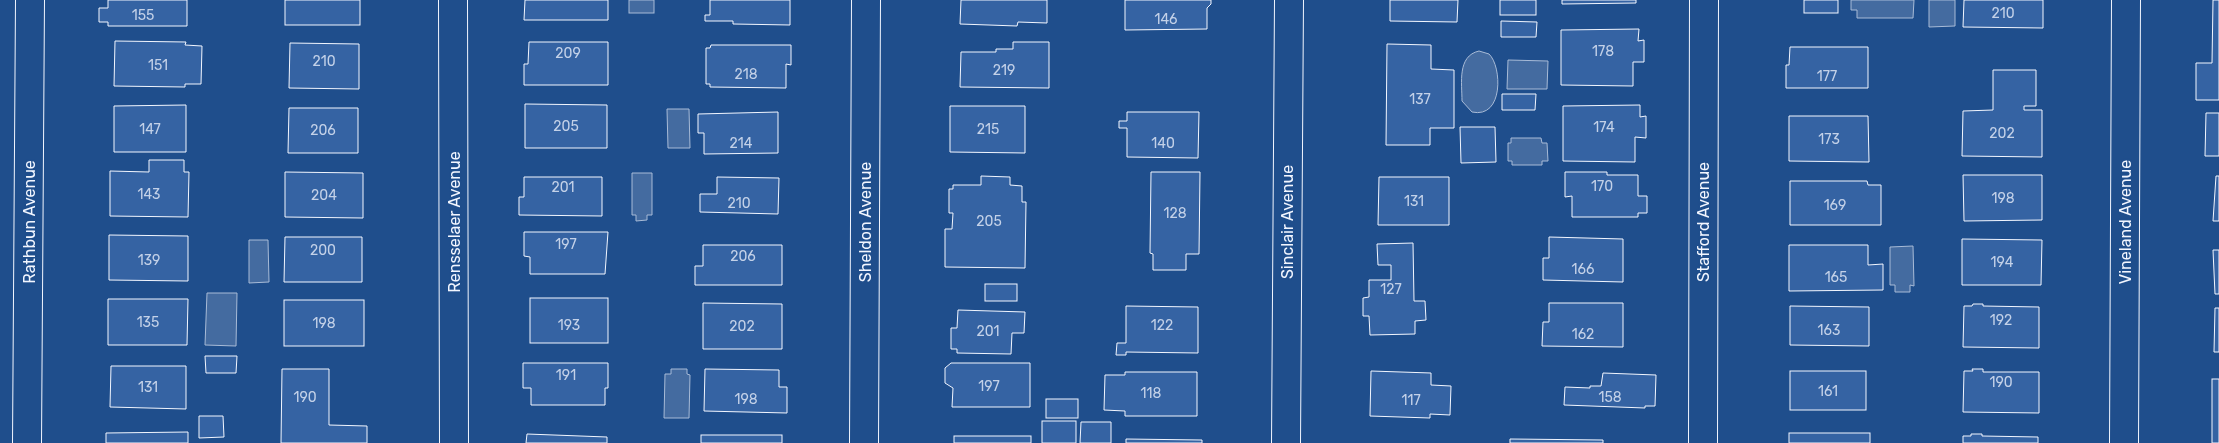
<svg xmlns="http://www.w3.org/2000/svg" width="2219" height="443" viewBox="0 0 2219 443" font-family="Rubik,sans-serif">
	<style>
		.water { fill: #446ba0; stroke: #a8bbd7 }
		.building { fill: #3563a3; stroke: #f2f6ff }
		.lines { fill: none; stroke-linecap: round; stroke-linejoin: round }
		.minor-casing { stroke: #f2f6ff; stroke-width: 30 }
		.minor { stroke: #1f4e8c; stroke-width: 28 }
		.labels { text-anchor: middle; stroke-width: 4; stroke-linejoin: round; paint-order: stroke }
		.number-label { font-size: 14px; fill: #c3d1e8 }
		.street-label { font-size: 16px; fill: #f2f6ff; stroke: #1f4e8c }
	</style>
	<rect width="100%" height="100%" fill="#1f4e8c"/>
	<g class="water">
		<rect x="629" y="0" width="25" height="13"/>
		<path d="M1851,0H1914L1913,18H1857V10H1851Z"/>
		<path d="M1929,0H1955V26L1929,27Z"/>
		<path d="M1479,51L1489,54C1502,66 1504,119 1472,112L1462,101C1462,83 1457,56 1479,51Z"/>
		<path d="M1508,60L1548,61L1547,89H1507Z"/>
		<path d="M667,109H689L690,148H668Z"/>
		<path d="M1511,138H1541L1542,143H1547L1548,161H1542V165H1512V161H1508V143H1511Z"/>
		<path d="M632,173H652V215H647V220L636,221V215H632Z"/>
		<path d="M249,240H268L269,282L249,283Z"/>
		<path d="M1913,246L1914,286L1910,285V292H1895V285H1890V247Z"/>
		<path d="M207,293H237L236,346L205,345Z"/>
		<path d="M671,369H687V374L690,375L689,418H664L665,374H671Z"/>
	</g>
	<g class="building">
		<path d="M108,0H187V26H108V22H99V8H108Z"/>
		<rect x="285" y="0" width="75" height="25"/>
		<path d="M525,0H608V20H524Z"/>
		<path d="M710,0H790V25L733,24V21H705V15H710Z"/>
		<path d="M961,0H1047V23L1018,22L1017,26L960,24Z"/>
		<path d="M1125,0H1211V4L1207,8V29L1125,30Z"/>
		<path d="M1390,0H1458L1457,22L1390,21Z"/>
		<rect x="1500" y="0" width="36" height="15"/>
		<path d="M1562,0H1636V3L1562,4Z"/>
		<rect x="1804" y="0" width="34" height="13"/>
		<path d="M1964,0H2043V28L1963,27Z"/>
		<path d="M2213,0H2219V100H2196V63H2212Z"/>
		<path d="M1501,21L1537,22L1536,37H1501Z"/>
		<path d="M1639,29L1638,41L1644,40V62H1633V86L1561,85V30Z"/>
		<path d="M115,41L186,42L185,45L202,46L201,84H185V87L114,86Z"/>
		<path d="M529,42H608V85H524V64H528Z"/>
		<path d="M1013,42H1049V88L960,87L961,52H996V49H1013Z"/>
		<path d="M290,43L359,44V89L289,88Z"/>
		<path d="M1387,44L1431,45V69L1454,70V128H1430V145H1386Z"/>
		<path d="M711,45H791V65L786,64V88L710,87V84H706V48H710Z"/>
		<path d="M1790,47H1868V88H1786V65H1789Z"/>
		<path d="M1993,70H2036V106H2024V110H2042V157L1962,156L1963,111L1993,110Z"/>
		<path d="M1502,94H1536L1535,110H1502Z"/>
		<path d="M525,104L607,105V148H525Z"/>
		<path d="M186,105V152H114V106Z"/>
		<path d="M1640,105V117L1646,116V138L1635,137V162L1563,161V106Z"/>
		<path d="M950,106H1025V153L950,152Z"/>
		<path d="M289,108H358V153H288Z"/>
		<path d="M778,112V153L704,154V133H698V114Z"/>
		<path d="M1127,112H1199L1198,158L1127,157V128H1119V121H1127Z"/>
		<path d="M2206,113H2219V156H2205Z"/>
		<path d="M1789,116H1868L1869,162L1789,161Z"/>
		<path d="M1460,127H1495L1496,162L1461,163Z"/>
		<path d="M149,160H184V172H189L188,217L110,216V171L149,172Z"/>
		<path d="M285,172L363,173V218L285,217Z"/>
		<path d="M1151,172H1200L1199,254H1186V270H1153V254L1150,253Z"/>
		<path d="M1565,172H1607V175H1638V196H1647V213H1638V217H1572V196L1565,197Z"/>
		<path d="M1963,175H2042V220L1964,221Z"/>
		<path d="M981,176L1010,177V185L1022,186V202H1026L1025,268L945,267V229H952L953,213H949V189H953V185H981Z"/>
		<path d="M2216,176H2219V221H2213Z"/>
		<path d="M524,177H602V216L519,215V197H524Z"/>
		<path d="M717,177L779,178L778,214L700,212V194H717Z"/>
		<path d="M1379,177H1449V225H1378Z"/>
		<path d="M1790,181H1867L1868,185H1881V225H1790Z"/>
		<path d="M524,232H608L605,274H530V257L524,256Z"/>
		<path d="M109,235L188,236V281L109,280Z"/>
		<path d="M285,237H362V282H284Z"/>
		<path d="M1549,237L1623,239V282L1543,280V258H1549Z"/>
		<path d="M1962,239L2042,240L2041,285H1962Z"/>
		<path d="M1413,243L1414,301H1425L1426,320L1415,321V334L1370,335L1369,316H1363V298L1369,297V280H1391V265H1378L1377,244Z"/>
		<path d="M703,245H782V285H695V266H703Z"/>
		<path d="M1789,245H1868V265L1883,264V290L1789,291Z"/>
		<path d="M2213,250H2219V294H2215Z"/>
		<rect x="985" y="284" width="32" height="17"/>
		<rect x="530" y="298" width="78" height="45"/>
		<path d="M108,299H188L187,345H108Z"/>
		<rect x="284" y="300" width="80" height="46"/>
		<path d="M703,303L782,304V349H703Z"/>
		<path d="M1549,303H1623V347L1542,346L1543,322H1549Z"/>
		<path d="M1973,304H1983V306L2039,307V348L1963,347L1964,306H1972Z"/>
		<path d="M1126,306L1198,307V353L1126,352V355H1116L1117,343H1126Z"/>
		<path d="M1790,306L1869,307V346L1790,345Z"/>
		<path d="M2215,308H2219V352H2214Z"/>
		<path d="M958,310L1025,312L1024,333H1012L1011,354L957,353V349H951V328H957Z"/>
		<path d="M205,356H237L236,373H206Z"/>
		<path d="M523,363H608V388H605V405H531V388H523Z"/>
		<path d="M951,363H1030V407H952L953,388L945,383V368Z"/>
		<path d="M111,366H186V409L110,407Z"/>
		<path d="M282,369H329V425L367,426V443H281Z"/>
		<path d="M705,369L779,370V387H787V413L704,411Z"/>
		<path d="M1972,369H1983V372H2039V413L1963,412L1964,371H1973Z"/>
		<path d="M1371,371L1431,373V385L1451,386L1450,415L1430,414V418L1370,416Z"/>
		<rect x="1790" y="371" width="76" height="39"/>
		<path d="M1125,372H1197V416H1125V411L1104,410L1105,375H1125Z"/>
		<path d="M1603,373L1656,375L1655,406H1645V408L1564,405L1565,387L1590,388V386H1601Z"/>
		<rect x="2212" y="379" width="7" height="64"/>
		<rect x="1046" y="399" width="32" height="19"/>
		<path d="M199,416H223L224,437L199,438Z"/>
		<rect x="1042" y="421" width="34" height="22"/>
		<path d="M1081,422H1111V443H1080Z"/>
		<path d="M188,432V443H106V433Z"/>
		<rect x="1789" y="433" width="81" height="10"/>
		<path d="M527,434L607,437V443H526Z"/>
		<path d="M1971,434H1982V436L2038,437V443H1963V436H1971Z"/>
		<rect x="701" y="435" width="81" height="8"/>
		<rect x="954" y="436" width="77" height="7"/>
		<path d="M1126,439L1202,440V443H1126Z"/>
		<path d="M1510,439L1603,440V443H1510Z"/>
	</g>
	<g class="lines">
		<g class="minor-casing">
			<g id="minor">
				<path d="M453,0L454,443"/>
				<path d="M27,443L30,0"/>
				<path d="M864,443L866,0"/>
				<path d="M1286,443L1289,0"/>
				<path d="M1703,443L1704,0"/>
				<path d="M2124,443L2126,0"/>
			</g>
		</g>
		<use href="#minor" class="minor"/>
	</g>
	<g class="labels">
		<g class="number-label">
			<text x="2003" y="18">210</text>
			<text x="143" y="20">155</text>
			<text x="1166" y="24">146</text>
			<text x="1603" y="56">178</text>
			<text x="568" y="58">209</text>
			<text x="324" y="66">210</text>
			<text x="158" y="70">151</text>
			<text x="1004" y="75">219</text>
			<text x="746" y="79">218</text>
			<text x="1827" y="81">177</text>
			<text x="1420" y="104">137</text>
			<text x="566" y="131">205</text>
			<text x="1604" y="132">174</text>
			<text x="150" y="134">147</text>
			<text x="988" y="134">215</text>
			<text x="323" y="135">206</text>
			<text x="2002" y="138">202</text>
			<text x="1829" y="144">173</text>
			<text x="741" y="148">214</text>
			<text x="1163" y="148">140</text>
			<text x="1602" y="191">170</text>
			<text x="563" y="192">201</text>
			<text x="149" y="199">143</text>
			<text x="324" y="200">204</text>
			<text x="2003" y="203">198</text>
			<text x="1414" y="206">131</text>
			<text x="739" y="208">210</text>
			<text x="1835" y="210">169</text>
			<text x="1175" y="218">128</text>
			<text x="989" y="226">205</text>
			<text x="566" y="249">197</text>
			<text x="323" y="255">200</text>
			<text x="743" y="261">206</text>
			<text x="149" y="265">139</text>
			<text x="2002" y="267">194</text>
			<text x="1583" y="274">166</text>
			<text x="1836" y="282">165</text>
			<text x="1391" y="294">127</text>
			<text x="2001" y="325">192</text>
			<text x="148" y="327">135</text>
			<text x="324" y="328">198</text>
			<text x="569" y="330">193</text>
			<text x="1162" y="330">122</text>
			<text x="742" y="331">202</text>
			<text x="1829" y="335">163</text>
			<text x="988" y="336">201</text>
			<text x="1583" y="339">162</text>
			<text x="566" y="380">191</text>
			<text x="2001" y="387">190</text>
			<text x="989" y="391">197</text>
			<text x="148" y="392">131</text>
			<text x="1828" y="396">161</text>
			<text x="1151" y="398">118</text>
			<text x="305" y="402">190</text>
			<text x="1610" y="402">158</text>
			<text x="746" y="404">198</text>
			<text x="1411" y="405">117</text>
		</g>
		<g class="street-label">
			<text transform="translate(29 222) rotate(-90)" y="6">Rathbun Avenue</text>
			<text transform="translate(454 222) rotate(-90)" y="6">Rensselaer Avenue</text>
			<text transform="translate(865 222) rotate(-90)" y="6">Sheldon Avenue</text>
			<text transform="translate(1287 222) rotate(-90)" y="6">Sinclair Avenue</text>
			<text transform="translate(1703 222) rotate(-90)" y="6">Stafford Avenue</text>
			<text transform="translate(2125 222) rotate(-90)" y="6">Vineland Avenue</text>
		</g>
	</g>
</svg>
